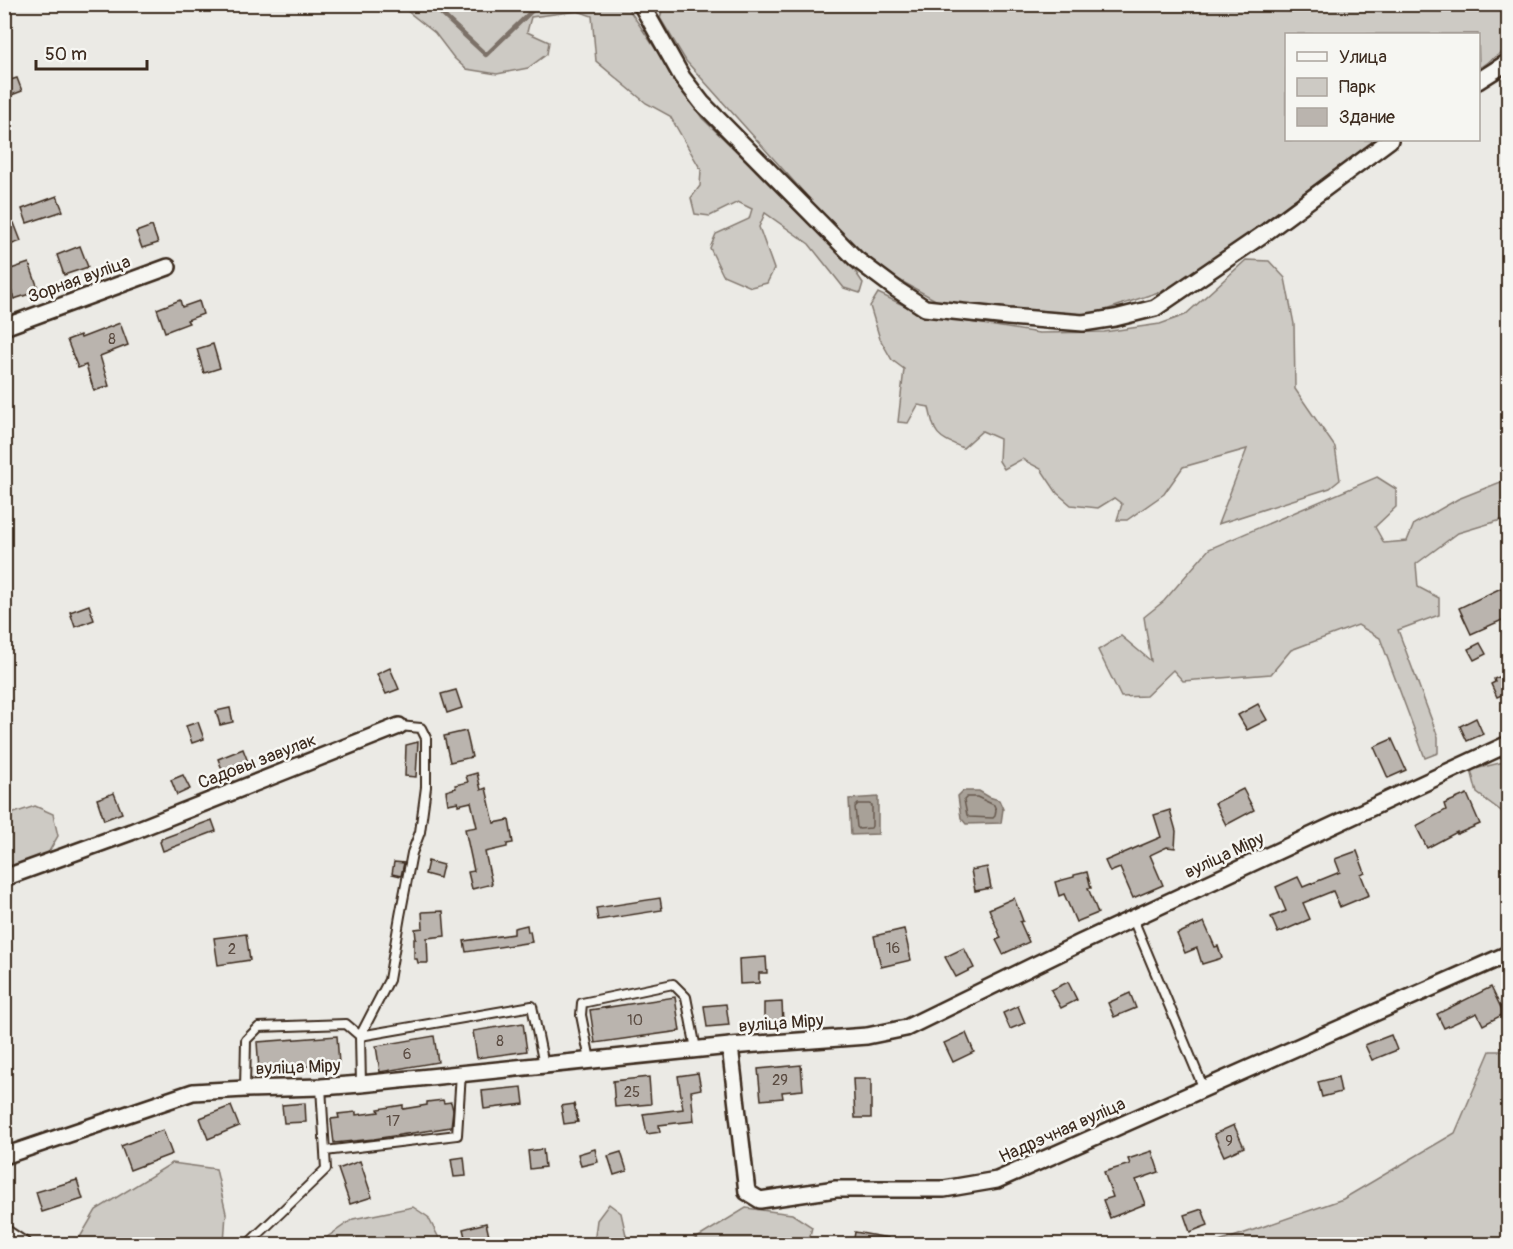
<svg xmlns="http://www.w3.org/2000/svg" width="1513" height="1249" viewBox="0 0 1513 1249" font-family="Pangolin,sans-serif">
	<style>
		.green { fill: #cdcac4; stroke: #847a71; stroke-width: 1.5 }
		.water { fill: #a8a198; stroke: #7c7167; stroke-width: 1.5 }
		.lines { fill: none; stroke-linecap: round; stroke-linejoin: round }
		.shore { stroke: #675a4f; stroke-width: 1.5 }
		.stream { stroke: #7c7167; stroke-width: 4.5 }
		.building { fill: #bab4ae; stroke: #3b2a1e; stroke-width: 1.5 }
		.lane-casing { stroke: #3b2a1e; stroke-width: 12 }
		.street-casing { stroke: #3b2a1e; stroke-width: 20 }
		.lane { stroke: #f6f6f2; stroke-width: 8 }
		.street { stroke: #f6f6f2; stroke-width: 15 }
		.labels { text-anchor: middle; stroke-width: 5; stroke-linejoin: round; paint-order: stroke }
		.number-label { font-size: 15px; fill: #5b4c42 }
		.street-label { font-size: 18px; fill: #3b2a1e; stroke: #f6f6f2 }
	</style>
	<rect width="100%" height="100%" fill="#ebeae5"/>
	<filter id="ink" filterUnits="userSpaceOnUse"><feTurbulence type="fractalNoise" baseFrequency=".0167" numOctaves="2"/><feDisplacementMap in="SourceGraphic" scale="12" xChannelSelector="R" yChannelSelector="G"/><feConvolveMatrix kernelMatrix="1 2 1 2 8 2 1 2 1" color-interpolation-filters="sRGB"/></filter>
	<g filter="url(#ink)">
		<g class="green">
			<path d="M664,4H1508V48L1479,68L1478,34H1286V140H1375L1179,285L1091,315L939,302L865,261L686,61L660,18Z"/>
			<path d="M404,5H626L702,118L844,255L863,283L860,293L844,288L809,244L765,213L759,227L774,269L767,283L751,287L723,275L710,248L716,234L749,219L752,209L738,202L710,216L695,214L691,198L700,186L701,170L670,116L646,103L596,61L592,16L578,11L531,17L527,32L549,42L547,54L528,68L497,74L466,69L454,58L435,33L406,10Z"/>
			<path d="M1246,260L1269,261L1285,278L1294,324L1295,389L1335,447L1340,480L1330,488L1218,524L1247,449L1183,467L1164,494L1127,520H1117L1122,504L1114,498L1098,508L1071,505L1057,493L1041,469L1022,459L1004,469L999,461L1000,439L982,431L963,448C936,436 935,436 929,407L918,405L908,423L898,422L904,369L892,360L880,339L870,306L878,293L903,305L969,322L1039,333L1104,332L1160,324L1185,315Z"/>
			<path d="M1377,477L1396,489V507L1375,527L1384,543L1407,541L1414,524L1458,499L1508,479V518L1458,533L1416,564L1418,587L1439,598V615L1398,630L1438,737V753L1425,758L1380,638L1358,625L1291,650L1271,674L1183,681L1173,670L1146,696L1121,697L1098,650L1121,636L1151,661L1144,617L1164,601L1209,549Z"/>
			<path d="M1508,761V816L1477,793L1471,770Z"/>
			<path d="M35,806L53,814L58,836L47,855L5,868V816Z"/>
			<path d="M1490,1051H1508V1244H1213L1343,1199L1455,1133Z"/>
			<path d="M172,1163L216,1169L226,1213L224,1244H76L96,1210Z"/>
			<path d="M5,1196H7L13,1244H5Z"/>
			<path d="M609,1204L621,1213L628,1244H594L597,1220Z"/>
			<path d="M413,1207L428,1217L442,1244H325L326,1238L353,1219Z"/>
			<path d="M746,1208L792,1214L812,1227L808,1244H687Z"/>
		</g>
		<g class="water">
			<path d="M963,791H979L989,797L999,800L1003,809L1001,823L966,824L961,818L958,796Z"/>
			<path d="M878,797V834L851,835L849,799Z"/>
		</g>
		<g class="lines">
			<g class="shore">
				<path d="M967,797H977L994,805L996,810L995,816L993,818L969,817L967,815L964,800Z"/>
				<path d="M858,804H869L872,805V826L871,828L859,829L857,827L855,807Z"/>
			</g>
			<path class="stream" d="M431,4L486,55L539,4"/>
		</g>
		<g class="building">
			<path d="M17,78L22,91L4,98V82Z"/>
			<path d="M57,196L63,211L27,223L22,209Z"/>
			<path d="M14,223L21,241L4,247V227Z"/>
			<path d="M152,226L158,243L142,248L136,232Z"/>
			<path d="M80,246L88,267L64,275L57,255Z"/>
			<path d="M29,263L39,291L14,299L12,292H8L5,284L8,280L5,271Z"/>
			<path d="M180,300L182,307L199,301L203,314L187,320L189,323L165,332L157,309Z"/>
			<path d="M120,323L128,345L100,356L109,386L94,391L86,365L78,368L67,340L80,335L81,338Z"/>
			<path d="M213,344L220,368L204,373L197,349Z"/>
			<path d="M1501,588L1509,603V617L1471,634L1459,608Z"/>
			<path d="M89,605L94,620L75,627L70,612Z"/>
			<path d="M1480,643L1486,654L1474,660L1468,649Z"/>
			<path d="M390,668L399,689L386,694L377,674Z"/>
			<path d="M1509,673V692L1497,697L1491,684L1495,682L1494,679Z"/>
			<path d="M456,690L462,708L447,713L441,694Z"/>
			<path d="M1258,704L1267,720L1247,730L1238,715Z"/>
			<path d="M230,708L233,722L220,725L216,711Z"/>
			<path d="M1476,718L1483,734L1467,741L1460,726Z"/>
			<path d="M198,722L204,739L192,743L186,726Z"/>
			<path d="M466,731L472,757L450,762L444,736Z"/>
			<path d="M1392,739L1406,770L1388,778L1374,747Z"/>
			<path d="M418,742L416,777L405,776L406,745Z"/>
			<path d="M243,749L250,767L225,777L218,759Z"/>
			<path d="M477,773L481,790L486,788L494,823L509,820L513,843L507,844V847L485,852L492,884L472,889L468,872L474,871L465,829L477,827L471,802L458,805V802L448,804L446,791L456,788L455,785L468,782L466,776Z"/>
			<path d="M183,775L190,789L177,795L171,780Z"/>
			<path d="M1243,789L1254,810L1226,825L1215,803Z"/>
			<path d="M114,793L122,813L104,820L97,799Z"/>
			<path d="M1467,794L1480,824L1457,834V832L1427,848L1416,826L1446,810L1444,804Z"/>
			<path d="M1170,810L1176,831L1175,848L1167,847L1150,855L1163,885L1133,898L1120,868L1110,872L1105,861L1161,837L1154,815Z"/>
			<path d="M212,820L216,831L163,851L160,842L161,841V839Z"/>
			<path d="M1357,851L1365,873L1361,875L1369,895L1340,907L1333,891L1303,903L1310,919L1278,933L1271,917L1286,911L1276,887L1298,877L1303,887L1340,872L1335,859Z"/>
			<path d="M428,861L443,865L440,878L425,874Z"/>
			<path d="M394,862L404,863L401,876L392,874Z"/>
			<path d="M987,867L991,888L975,891L971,870Z"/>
			<path d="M1087,872L1091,888H1088L1098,913L1076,922L1064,894L1059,896L1055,882L1074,877V875Z"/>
			<path d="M660,898L662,910L598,920L596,908Z"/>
			<path d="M1014,898L1023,921L1020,922L1029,942L1003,954L996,940L1001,938L989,909Z"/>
			<path d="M443,911L445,936L427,938L428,963H418L417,959H414V939H416L415,929L423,928L422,912Z"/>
			<path d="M1204,922L1215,947L1218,946L1222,958L1202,964L1197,948L1185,953L1177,934Z"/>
			<path d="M527,925L528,932L530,931L532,942L466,952L464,941L514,934V928Z"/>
			<path d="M904,929L911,960L881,967L874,936Z"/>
			<path d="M246,934L250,960L218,965L214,938Z"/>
			<path d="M964,948L974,968L956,977L945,957Z"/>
			<path d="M766,957L767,973H759V983L740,984L739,959Z"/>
			<path d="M1068,982L1077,1000L1061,1008L1051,990Z"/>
			<path d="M1491,987L1504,1014L1483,1025L1477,1013L1444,1028L1437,1014Z"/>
			<path d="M1130,993L1136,1008L1114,1017L1108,1003Z"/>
			<path d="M675,997L680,1031L595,1043L590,1010Z"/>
			<path d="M782,1002L783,1023H764V1003Z"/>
			<path d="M726,1004L729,1025L707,1027L704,1006Z"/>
			<path d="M1018,1006L1025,1023L1010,1029L1003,1013Z"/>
			<path d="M523,1023L527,1051L477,1058L473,1031Z"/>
			<path d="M966,1033L974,1052L953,1062L944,1043Z"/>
			<path d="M1391,1035L1397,1050L1372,1060L1365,1045Z"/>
			<path d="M337,1036L339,1064L259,1070L257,1042Z"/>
			<path d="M434,1036L438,1062L380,1072L376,1046Z"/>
			<path d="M801,1065L803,1090L782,1092L783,1098L761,1100L758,1069Z"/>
			<path d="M698,1073L701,1089L691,1091L694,1121L659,1125L660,1132L647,1134L643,1114L683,1109L678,1076Z"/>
			<path d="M649,1077L651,1104L615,1107L613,1081Z"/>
			<path d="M1338,1077L1341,1092L1322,1097L1318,1082Z"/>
			<path d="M853,1079H871V1118H855Z"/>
			<path d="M522,1087L524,1104L484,1109L482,1091Z"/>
			<path d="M443,1100L444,1103L451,1102L453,1110L451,1127L374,1139L334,1143L331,1119L339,1118L338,1114L356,1112V1115L379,1112L378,1109L403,1105V1109L427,1105V1102Z"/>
			<path d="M305,1103L306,1122L284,1123L282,1105Z"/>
			<path d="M574,1104L578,1122L564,1124L561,1106Z"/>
			<path d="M231,1106L239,1126L208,1139L200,1118Z"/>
			<path d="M1234,1125L1244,1147L1224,1156L1214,1134Z"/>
			<path d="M163,1130L172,1154L130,1170L121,1146Z"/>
			<path d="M543,1149L545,1167L530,1169L528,1151Z"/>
			<path d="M595,1149L598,1162L581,1166L578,1154Z"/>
			<path d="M1152,1151L1159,1172L1136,1180L1145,1204L1110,1218L1103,1200L1113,1197L1104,1172L1130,1164L1128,1159Z"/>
			<path d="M621,1152L627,1171L614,1175L608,1156Z"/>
			<path d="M464,1157L466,1176L454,1177L451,1159Z"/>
			<path d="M360,1161L372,1197L350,1204L338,1169Z"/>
			<path d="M77,1180L83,1199L42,1212L36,1192Z"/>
			<path d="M1202,1209L1208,1225L1190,1232L1184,1215Z"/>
			<path d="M486,1223L491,1245H467L463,1229Z"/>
			<path d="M855,1232L888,1238V1245H853Z"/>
		</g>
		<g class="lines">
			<g class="lane-casing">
				<g id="lane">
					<path d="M1133,919L1204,1089"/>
					<path d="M360,1036L389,980L400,916L412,853L420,832L426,787V738L421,728L399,726"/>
					<path d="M360,1036L532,1006L544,1065"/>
					<path d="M590,1060L581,1015L582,1003L673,984L686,997L696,1049"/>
					<path d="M245,1089L246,1040L259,1027L346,1024L360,1036L361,1084"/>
					<path d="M325,1151L457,1135L461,1073"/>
					<path d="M4,1228L28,1244"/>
					<path d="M248,1244L326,1169L321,1087"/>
				</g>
			</g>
			<g class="street-casing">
				<g id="street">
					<path d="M641,4L682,77L702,103L856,259L896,289L925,308L1008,317L1083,323L1115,318L1155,308L1265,233L1390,140"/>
					<path d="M1478,81L1508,62"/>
					<path d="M4,327L168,267"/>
					<path d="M4,878L131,832L399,726"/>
					<path d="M730,1046L747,1192L760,1200L836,1189H944L997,1180L1508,954"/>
					<path d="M4,1156L193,1092L245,1089L321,1087L361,1084L730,1046L867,1036L906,1028L1080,943L1508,744"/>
				</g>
			</g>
			<use href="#lane" class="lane"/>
			<use href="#street" class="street"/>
		</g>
	</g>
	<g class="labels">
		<g class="number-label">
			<text x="112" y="344">8</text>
			<text x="893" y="953">16</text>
			<text x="232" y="954">2</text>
			<text x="635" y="1025">10</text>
			<text x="500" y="1046">8</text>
			<text x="407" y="1059">6</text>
			<text x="780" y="1085">29</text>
			<text x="632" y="1097">25</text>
			<text x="393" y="1126">17</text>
			<text x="1229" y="1146">9</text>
		</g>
		<g class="street-label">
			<text transform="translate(79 279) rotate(-20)" y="6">Зорная вуліца</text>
			<text transform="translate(257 761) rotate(-21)" y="6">Садовы завулак</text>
			<text transform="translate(1224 855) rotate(-25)" y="6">вуліца Міру</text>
			<text transform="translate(781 1023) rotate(-4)" y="6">вуліца Міру</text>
			<text transform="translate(298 1067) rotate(-2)" y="6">вуліца Міру</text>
			<text transform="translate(1062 1130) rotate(-24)" y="6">Надрэчная вуліца</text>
		</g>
	</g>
	<rect width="1513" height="1249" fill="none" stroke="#f6f6f2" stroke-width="24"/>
	<rect x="12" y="12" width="1489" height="1225" fill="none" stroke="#3b2a1e" stroke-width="2" filter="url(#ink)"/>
	<rect x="1285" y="33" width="195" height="108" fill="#f6f6f2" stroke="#aba49d" stroke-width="1.5"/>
	<rect x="1297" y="52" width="30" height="9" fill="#f6f6f2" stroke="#aba49d" stroke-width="1.5"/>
	<text x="1339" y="63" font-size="18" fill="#3b2a1e">Улица</text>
	<rect x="1297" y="78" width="30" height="18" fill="#cdcac4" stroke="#aba49d" stroke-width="1.5"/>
	<text x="1339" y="93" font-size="18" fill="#3b2a1e">Парк</text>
	<rect x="1297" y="108" width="30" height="18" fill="#bab4ae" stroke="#aba49d" stroke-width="1.5"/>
	<text x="1339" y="123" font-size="18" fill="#3b2a1e">Здание</text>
	<path d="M36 60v9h111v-9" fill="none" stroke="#3b2a1e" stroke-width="3"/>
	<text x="45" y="60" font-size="18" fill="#3b2a1e" stroke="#f6f6f2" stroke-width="4.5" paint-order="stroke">50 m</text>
</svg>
